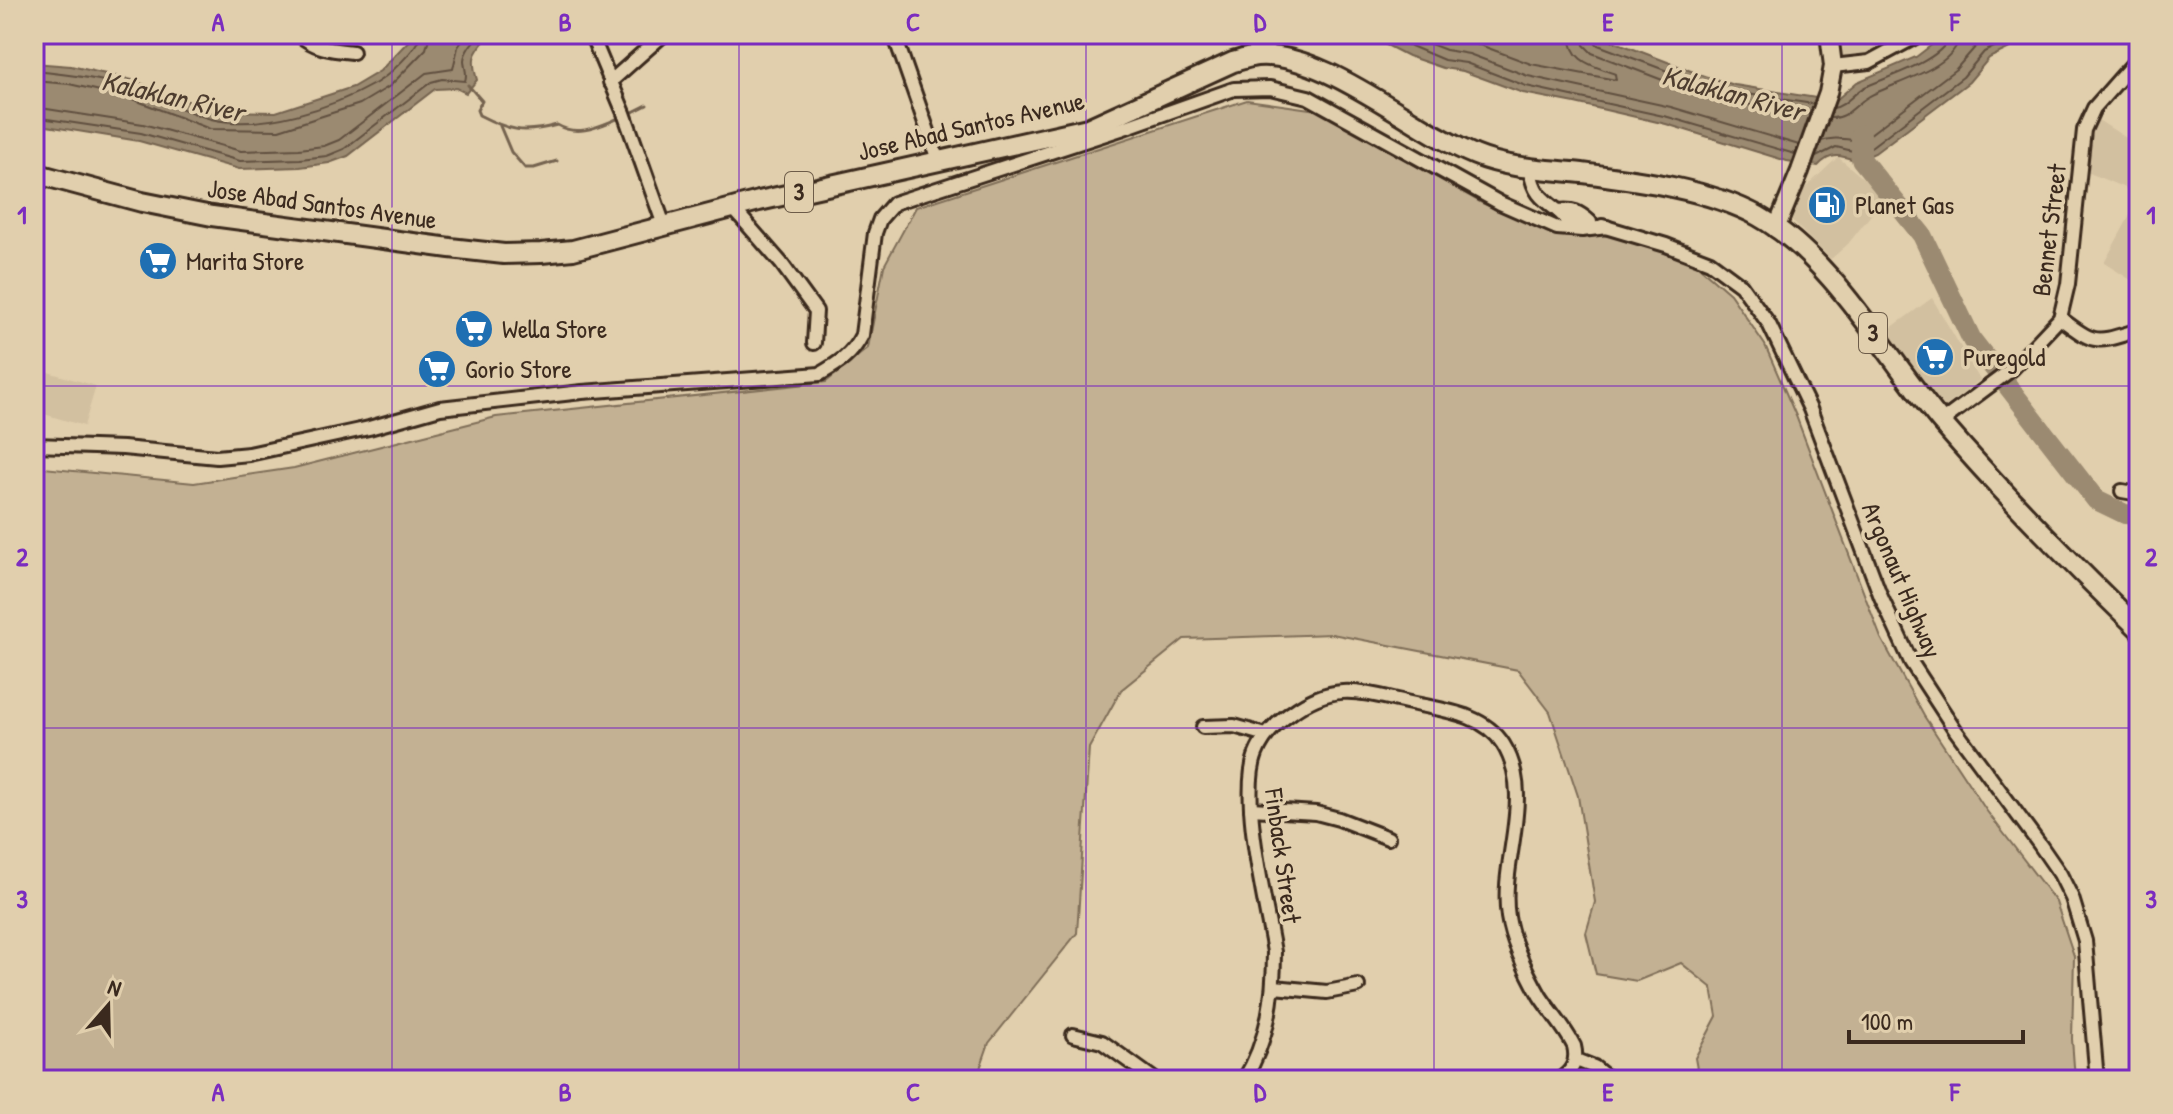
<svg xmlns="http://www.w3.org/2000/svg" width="2173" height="1114" viewBox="0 0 2173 1114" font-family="'Patrick Hand',sans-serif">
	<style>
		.built { fill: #d2c0a0 }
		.green { fill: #c3b193; stroke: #7f6e58; stroke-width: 2 }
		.water { fill: #9b8a71; stroke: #756450; stroke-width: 2 }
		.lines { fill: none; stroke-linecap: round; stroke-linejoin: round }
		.shore { stroke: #61503f; stroke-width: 2 }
		.stream { stroke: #756450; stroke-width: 3 }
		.river { stroke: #9b8a71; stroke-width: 20 }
		.minor-casing { stroke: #3b2a1e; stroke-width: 18 }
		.major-casing { stroke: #3b2a1e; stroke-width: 22 }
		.highway-casing { stroke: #3b2a1e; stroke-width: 24 }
		.minor { stroke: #e1cfad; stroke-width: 12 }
		.major { stroke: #e1cfad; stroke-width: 16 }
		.highway { stroke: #e1cfad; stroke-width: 18 }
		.grid { fill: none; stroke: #7b2cbf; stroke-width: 2; stroke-opacity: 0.55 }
		.labels { text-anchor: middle; stroke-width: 7; stroke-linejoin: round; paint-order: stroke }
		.shield { fill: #e1cfad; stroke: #6d5c49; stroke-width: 2 }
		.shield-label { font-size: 24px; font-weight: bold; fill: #3b2a1e }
		.street-label { font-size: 26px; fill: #3b2a1e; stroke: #e1cfad }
		.poi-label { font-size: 26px; fill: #3b2a1e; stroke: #e1cfad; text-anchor: start }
		.water-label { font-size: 28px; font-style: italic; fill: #4e3d2f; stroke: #e1cfad }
		.neatline { fill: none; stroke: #7b2cbf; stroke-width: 3 }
		.grid-label { font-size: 26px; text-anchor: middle; font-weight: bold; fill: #7b2cbf }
	</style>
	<rect width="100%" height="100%" fill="#e1cfad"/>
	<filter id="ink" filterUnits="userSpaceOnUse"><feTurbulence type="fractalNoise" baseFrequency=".0125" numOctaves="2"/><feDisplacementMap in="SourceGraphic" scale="16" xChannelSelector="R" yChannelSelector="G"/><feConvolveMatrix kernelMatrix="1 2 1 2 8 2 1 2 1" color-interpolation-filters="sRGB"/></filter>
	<g filter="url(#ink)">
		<g class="built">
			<path d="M1840,34H1901L1858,60L1841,56Z"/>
			<path d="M2095,118L2139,146V194L2087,172Z"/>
			<path d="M1838,157L1885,197L1848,244L1831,259L1792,221L1801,192Z"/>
			<path d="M2139,199V285L2104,263Z"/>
			<path d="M1932,298L1980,380L1945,407L1884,333Z"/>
			<path d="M41,370L96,386L84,426L34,411V396Z"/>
		</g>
		<path class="green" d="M1247,100L1317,110L1482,203L1556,234L1584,236L1610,233L1691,260L1730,294L1765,345L1796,416L1881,638L1924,716L1986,810L2056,902L2074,956L2072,1039L2075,1080H1699L1695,1058L1717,1016L1712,988L1681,963L1637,981L1596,974L1586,933L1595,902L1578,796L1550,712L1518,670L1332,634L1184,639L1121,690L1089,748L1077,933L989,1043L976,1080H34V467L194,483L294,468L496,417L826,382L868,348L884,266L916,207Z"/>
		<g class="water">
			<path d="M415,34H490C474,54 470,55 477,80L466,93L456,88L435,89L348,156L329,163L300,167L239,169L139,141L34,124V63L71,66L132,80L214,111L276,112L353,87L380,71Z"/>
			<path d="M1365,34H1586L1613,41L1704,76L1735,85L1835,101L1857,82L1916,57L1946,34H2023L2016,45L1989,58L1969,82L1875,153L1857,161C1841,155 1831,152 1818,166L1787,161L1666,124L1575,103L1523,93L1463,71L1443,68L1408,56Z"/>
		</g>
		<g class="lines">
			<g class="shore">
				<path d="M1383,34L1444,60L1466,63L1526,86L1668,117L1795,154"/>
				<path d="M1405,34L1446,50L1469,54L1528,76L1671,107L1799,145"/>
				<path d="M1436,34L1472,42L1531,64L1616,80L1615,74C1592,65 1571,63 1570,34"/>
				<path d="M1582,34L1584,45L1592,53L1699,94L1732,102L1810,114"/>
				<path d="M1592,34L1593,40L1598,45L1702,84L1734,92L1813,104"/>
				<path d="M34,71C66,74 99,78 131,88C158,96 184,112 211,119C262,131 332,108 376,83C388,76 419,48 420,34"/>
				<path d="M34,81L69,84L127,97L210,129L279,130L360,104L390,86L426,49L430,34"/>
				<path d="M34,107L143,124L241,151L299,149L324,146L339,140L426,73L453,69L458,47L467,34"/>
				<path d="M1833,108C1846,106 1853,93 1865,87C1886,77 1946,60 1950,34"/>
				<path d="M34,117L141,133L240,161L300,159L327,156L344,149L431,82L442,79L465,81C468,73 464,68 464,60C465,50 474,41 480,34"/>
				<path d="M1830,118C1848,119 1854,105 1868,97C1893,82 1957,69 1960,34"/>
				<path d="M1821,141C1842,134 1851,144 1865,138L1956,69L1977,45L1998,34"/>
				<path d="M1816,157L1836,147L1857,152L1871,147L1963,77L1984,52L2010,39L2014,34"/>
			</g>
			<g class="stream">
				<path d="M468,85L482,101L477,110L479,115C510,131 523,134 557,125C579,138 601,125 622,117"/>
				<path d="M629,114L647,105"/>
				<path d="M500,126L511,152L525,168H534L557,161"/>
			</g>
			<path class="river" d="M1861,134V159L1922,235L1972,340L2096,500L2125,514L2139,515"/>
			<g class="minor-casing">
				<g id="minor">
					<path d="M299,34C315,49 332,50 353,52"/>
					<path d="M591,34L624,113L665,228"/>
					<path d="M894,34L938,160"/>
					<path d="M1833,66L1869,62L1921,34"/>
					<path d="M610,82L664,34"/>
					<path d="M1530,169C1533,192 1541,198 1558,211C1566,218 1569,223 1580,224"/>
					<path d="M733,208L781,263L816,311L814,343"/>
					<path d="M1558,211C1573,209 1579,212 1590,222"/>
					<path d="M1602,226L1666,245L1710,262L1741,285L1769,324L1810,409L1881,597L1911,662L1956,731L2040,845L2060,874L2072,898L2085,941L2097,1080"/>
					<path d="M2060,318C2097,346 2095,343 2139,330"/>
					<path d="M1941,422L2012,369L2060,318L2068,284L2084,130L2094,108L2139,57"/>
					<path d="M34,445L123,448L217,457L249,454L369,428L440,408L582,392L820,374C839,363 852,355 862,335L875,233L880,219L894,203L1121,129L1234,89L1270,88L1308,97L1500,203L1557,228L1582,230L1607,227"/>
					<path d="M2122,491L2139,494"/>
					<path d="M1203,727L1234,726L1266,735"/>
					<path d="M1251,809L1316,813L1339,819L1388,838"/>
					<path d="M1274,987L1327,992L1358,986"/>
					<path d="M1073,1035L1102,1042L1155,1080"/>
					<path d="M1576,1060L1594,1067L1610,1080"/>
					<path d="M1244,1080C1268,1041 1274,997 1274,952C1266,904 1239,797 1256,754C1263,736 1275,724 1291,713C1333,682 1358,691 1406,702C1439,710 1483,712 1503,744C1536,796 1499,861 1508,917C1512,943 1527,973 1540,996C1551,1013 1565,1028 1574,1046C1578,1062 1572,1072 1559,1080"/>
				</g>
			</g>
			<g class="major-casing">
				<path id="major" d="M1776,229L1800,171L1828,93L1833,66L1829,34"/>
			</g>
			<g class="highway-casing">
				<path id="highway" d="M34,173L142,202L212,216L450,248L504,254L541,253L573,250L759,201L1088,128L1233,62C1240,60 1249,57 1256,56C1324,50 1411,129 1475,155C1509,169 1546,169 1582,173C1637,180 1709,189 1758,216C1833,258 1887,358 1942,423C2004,495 2071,563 2139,629"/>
			</g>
			<use href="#minor" class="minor"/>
			<use href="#major" class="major"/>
			<use href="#highway" class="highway"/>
		</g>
	</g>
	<path class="grid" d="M392,34V1080M739,34V1080M1086,34V1080M1434,34V1080M1782,34V1080M34,386H2139M34,728H2139"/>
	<defs>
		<g id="fuel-disc" transform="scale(2)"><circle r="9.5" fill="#1f6fb2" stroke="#e1cfad"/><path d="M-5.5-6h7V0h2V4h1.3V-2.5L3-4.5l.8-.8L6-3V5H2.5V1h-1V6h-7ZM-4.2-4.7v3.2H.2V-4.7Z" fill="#fff"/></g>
		<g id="supermarket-disc" transform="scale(2)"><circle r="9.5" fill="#1f6fb2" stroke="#e1cfad"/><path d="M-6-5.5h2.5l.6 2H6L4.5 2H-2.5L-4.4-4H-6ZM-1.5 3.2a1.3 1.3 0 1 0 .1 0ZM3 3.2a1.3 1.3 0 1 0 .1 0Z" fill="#fff"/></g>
	</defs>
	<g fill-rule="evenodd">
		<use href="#fuel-disc" x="1827" y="205"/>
		<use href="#supermarket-disc" x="158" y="261"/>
		<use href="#supermarket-disc" x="474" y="329"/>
		<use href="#supermarket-disc" x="1935" y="357"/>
		<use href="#supermarket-disc" x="437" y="369"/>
	</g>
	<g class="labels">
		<g class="shield">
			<rect x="785" y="172" width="28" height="40" rx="6"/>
			<rect x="1859" y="313" width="28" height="40" rx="6"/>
		</g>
		<g class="shield-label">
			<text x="799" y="200">3</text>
			<text x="1873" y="341">3</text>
		</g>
		<g class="street-label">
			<text transform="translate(971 126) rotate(-13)" y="9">Jose Abad Santos Avenue</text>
			<text transform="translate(322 204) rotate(8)" y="9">Jose Abad Santos Avenue</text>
			<text transform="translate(2049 230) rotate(-83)" y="9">Bennet Street</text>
			<text transform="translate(1902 580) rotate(67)" y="9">Argonaut Highway</text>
			<text transform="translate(1283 856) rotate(82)" y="9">Finback Street</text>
		</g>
		<g class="poi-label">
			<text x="1855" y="214">Planet Gas</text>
			<text x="186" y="270">Marita Store</text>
			<text x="502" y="338">Wella Store</text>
			<text x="1963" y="366">Puregold</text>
			<text x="465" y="378">Gorio Store</text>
		</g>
		<g class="water-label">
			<text transform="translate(1733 93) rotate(15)" y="10">Kalaklan River</text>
			<text transform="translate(173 96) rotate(13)" y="10">Kalaklan River</text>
		</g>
	</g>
	<rect width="2173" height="1114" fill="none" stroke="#e1cfad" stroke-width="88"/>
	<g transform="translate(108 1006) rotate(20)" stroke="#e1cfad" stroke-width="6" paint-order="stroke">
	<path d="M0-6L14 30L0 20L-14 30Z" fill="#3b2a1e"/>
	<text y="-12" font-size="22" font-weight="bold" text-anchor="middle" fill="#3b2a1e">N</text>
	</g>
	<path d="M1849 1030v12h174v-12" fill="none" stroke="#3b2a1e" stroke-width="4"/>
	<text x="1861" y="1030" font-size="24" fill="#3b2a1e" stroke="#e1cfad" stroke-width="6" paint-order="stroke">100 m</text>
	<rect x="44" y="44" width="2085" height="1026" class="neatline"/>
	<g class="grid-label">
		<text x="218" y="31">A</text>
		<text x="565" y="31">B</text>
		<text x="913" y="31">C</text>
		<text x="1260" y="31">D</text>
		<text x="1608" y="31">E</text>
		<text x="1955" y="31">F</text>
		<text x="22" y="224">1</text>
		<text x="2151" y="224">1</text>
		<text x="22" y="566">2</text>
		<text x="2151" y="566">2</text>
		<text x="22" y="908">3</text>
		<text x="2151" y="908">3</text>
		<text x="218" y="1101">A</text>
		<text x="565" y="1101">B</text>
		<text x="913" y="1101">C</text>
		<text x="1260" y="1101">D</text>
		<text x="1608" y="1101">E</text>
		<text x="1955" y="1101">F</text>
	</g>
</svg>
